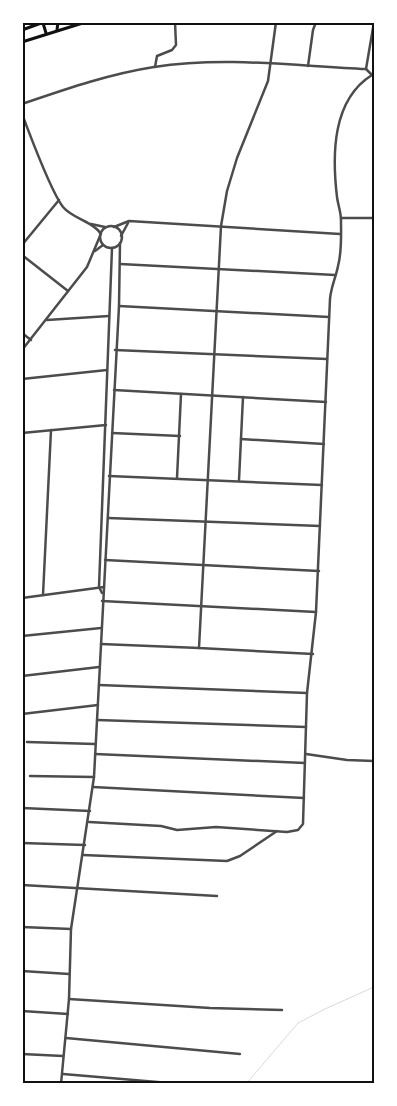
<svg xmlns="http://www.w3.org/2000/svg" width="397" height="1106" viewBox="0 0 397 1106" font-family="Barlow,sans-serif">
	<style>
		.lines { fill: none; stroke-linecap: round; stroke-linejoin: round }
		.stream { stroke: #d9d9d9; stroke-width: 1 }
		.minor { stroke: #4c4c4c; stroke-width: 2.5 }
		.tertiary { stroke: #4c4c4c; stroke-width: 2.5 }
		.secondary { stroke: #111; stroke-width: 3 }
		.neatline { fill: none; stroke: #111; stroke-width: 2 }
	</style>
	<rect width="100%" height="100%" fill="#fff"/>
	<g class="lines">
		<path class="stream" d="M246,1084L298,1023L325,1009L374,987"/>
		<g class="minor">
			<path d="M276,22L268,81L237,158L227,191L221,226L199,648L313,654"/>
			<path d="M308,66L313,30L316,22"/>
			<path d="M155,67L157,56L172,50L176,45L175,22"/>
			<path d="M22,104C66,89 109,74 154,67C224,56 296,66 366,69L374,22"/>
			<path d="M341,218H374"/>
			<path d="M114,227L129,221L340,234"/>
			<path d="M121,236L128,223"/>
			<path d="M22,245L59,200"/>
			<path d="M95,251L103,245"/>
			<path d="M22,255L68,291"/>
			<path d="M120,264L335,275"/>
			<path d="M119,306L329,317"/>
			<path d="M47,320L109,316"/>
			<path d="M22,333L31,340"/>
			<path d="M22,350L87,267L100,236"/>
			<path d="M115,350L327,359"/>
			<path d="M22,379L107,370"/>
			<path d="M114,390L326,402"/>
			<path d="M22,433L106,425"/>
			<path d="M112,433L180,436"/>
			<path d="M241,439L324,444"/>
			<path d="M109,476L322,485"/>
			<path d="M177,478L181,394"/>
			<path d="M239,480L243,397"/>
			<path d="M108,518L320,526"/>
			<path d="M105,560L319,571"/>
			<path d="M43,595L51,430"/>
			<path d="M22,598L104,587"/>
			<path d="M102,601L316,612"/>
			<path d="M22,636L101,628"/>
			<path d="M101,644L199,648"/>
			<path d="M22,676L99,667"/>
			<path d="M99,685L307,693"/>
			<path d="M22,714L98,705"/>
			<path d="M97,720L306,727"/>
			<path d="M27,742L95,744"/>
			<path d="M95,754L305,763"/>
			<path d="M306,754L347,760L374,761"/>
			<path d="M30,776L94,777"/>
			<path d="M93,787L304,798"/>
			<path d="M22,808L90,811"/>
			<path d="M89,822L161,826L177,830L216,827L287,832L298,830L303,824L307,693L316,612L330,299C331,287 336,277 338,266C342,252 341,234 341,220C341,212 338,205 337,197C332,155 332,100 372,75L366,69"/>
			<path d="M22,843L85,845"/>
			<path d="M83,855L227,861L240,856L277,831"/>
			<path d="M22,885L217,896"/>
			<path d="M22,927L71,929"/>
			<path d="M22,971L69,974"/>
			<path d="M69,999L210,1008L282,1010"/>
			<path d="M22,1011L68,1014"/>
			<path d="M66,1038L240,1054"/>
			<path d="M22,1054L63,1056"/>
			<path d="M63,1074L181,1084"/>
		</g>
		<g class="tertiary">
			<path d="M22,114C31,137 50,190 63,207C73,219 94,222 101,234"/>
			<path d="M91,224L105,227"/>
			<circle cx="111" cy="237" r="11"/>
			<path d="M102,593L99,587L112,248"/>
			<path d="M61,1084L69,999L71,929L94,777L119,306L120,243"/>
		</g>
		<g class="secondary">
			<path d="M43,23L46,33"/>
			<path d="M22,30L44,22"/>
			<path d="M57,30L58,22"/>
			<path d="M22,42L86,22"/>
		</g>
	</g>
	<rect width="397" height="1106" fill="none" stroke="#ffffff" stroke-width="48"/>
	<rect x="24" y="24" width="349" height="1058" class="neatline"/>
</svg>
